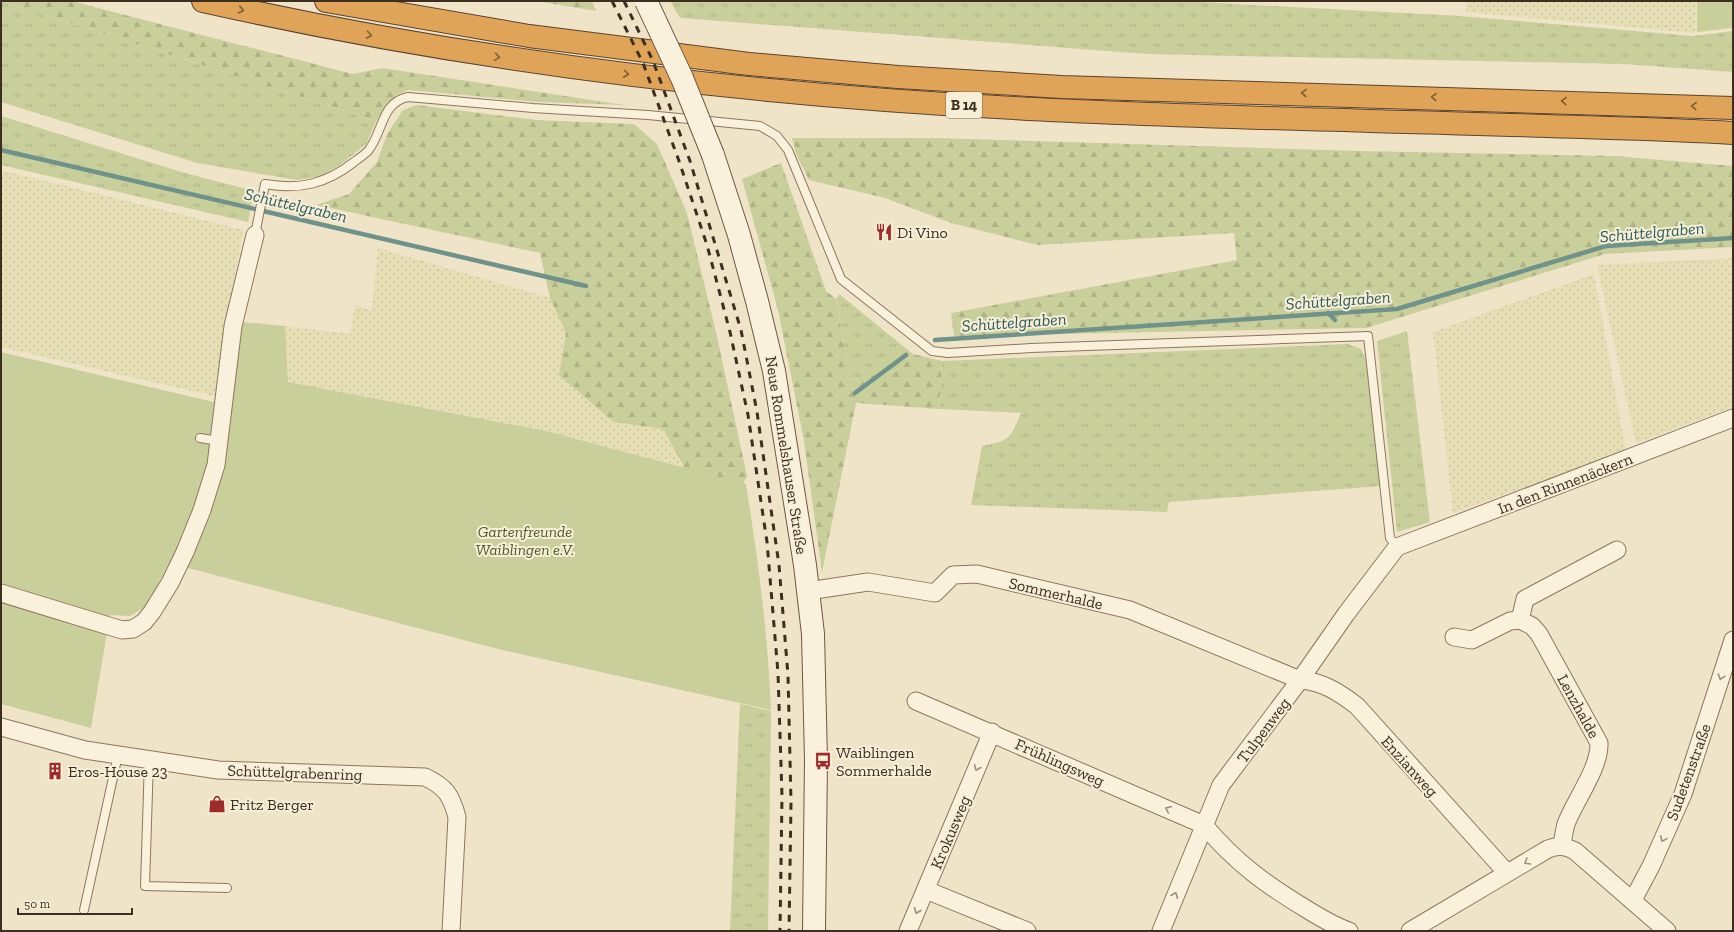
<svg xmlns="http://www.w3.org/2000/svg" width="1734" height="932" viewBox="0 0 1734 932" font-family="'Zilla Slab',serif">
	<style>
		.farmland { fill: url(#farmland-dots) }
		.grass { fill: url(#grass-tufts) }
		.forest { fill: url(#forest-firs) }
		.garden { fill: #c9cf9b }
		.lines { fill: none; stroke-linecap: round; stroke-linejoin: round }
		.stream { stroke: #6f938a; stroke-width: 4.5 }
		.lane-casing { stroke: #8d765c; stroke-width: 10 }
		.street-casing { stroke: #8d765c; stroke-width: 19 }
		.secondary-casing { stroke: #6f573f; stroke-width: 24 }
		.highway-casing { stroke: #5b4430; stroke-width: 24 }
		.lane { stroke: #faf1dc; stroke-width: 8 }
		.street { stroke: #faf1dc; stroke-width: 17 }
		.secondary { stroke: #faf1dc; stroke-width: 22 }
		.highway { stroke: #e0a458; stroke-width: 22 }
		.rail { stroke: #3d2e20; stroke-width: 3; stroke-dasharray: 7 7; stroke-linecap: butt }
		.secondary-bridge-casing { stroke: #6f573f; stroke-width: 24; stroke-linecap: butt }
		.secondary-bridge { stroke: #faf1dc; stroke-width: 22 }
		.oneway { stroke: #7e5d36 }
		.oneway2 { stroke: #9c907e }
		.labels { text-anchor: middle; stroke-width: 4; stroke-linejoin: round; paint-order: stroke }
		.shield { fill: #f7eed8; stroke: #756857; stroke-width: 1 }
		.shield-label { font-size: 15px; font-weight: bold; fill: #3d2e20 }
		.poi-label { font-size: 16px; fill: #3d2e20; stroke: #f7eed8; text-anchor: start }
		.street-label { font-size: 16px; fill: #3d2e20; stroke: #f7eed8 }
		.park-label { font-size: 16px; font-style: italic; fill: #4d5a26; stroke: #f7eed8 }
		.water-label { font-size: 17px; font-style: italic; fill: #2f5d5a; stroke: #f7eed8 }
	</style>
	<defs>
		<pattern id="farmland-dots" width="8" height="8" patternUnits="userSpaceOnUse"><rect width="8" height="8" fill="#e6deb5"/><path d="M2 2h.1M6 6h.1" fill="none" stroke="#c6bf9b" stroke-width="1.8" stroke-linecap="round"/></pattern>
		<pattern id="grass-tufts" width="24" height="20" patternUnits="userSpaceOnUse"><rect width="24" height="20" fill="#c9cf9b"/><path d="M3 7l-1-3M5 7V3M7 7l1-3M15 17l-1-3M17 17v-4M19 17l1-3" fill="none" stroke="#aeb285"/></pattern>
		<pattern id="forest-firs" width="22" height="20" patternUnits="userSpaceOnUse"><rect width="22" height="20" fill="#c9cf9b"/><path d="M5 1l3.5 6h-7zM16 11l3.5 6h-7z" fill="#aeb285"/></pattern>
	</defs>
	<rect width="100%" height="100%" fill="#f0e4c8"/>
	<g class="farmland">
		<path d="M1467,1H1696L1695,33L1466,12Z"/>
		<path d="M1,170L243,230L225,331L218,397L1,347Z"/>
		<path d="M378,248L550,298L566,333L559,375L612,422L663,429L683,467L546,431L288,382L285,326L350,334L355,305L372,311Z"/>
		<path d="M1733,258V407L1636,443L1597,265Z"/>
		<path d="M1594,274L1626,452L1525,492L1516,490L1453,513L1433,332Z"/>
	</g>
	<g class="grass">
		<path d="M1,1H2L376,121L367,143L344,162L322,176L297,180L197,163L1,102Z"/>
		<path d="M670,1H1181L1461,16L1693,36L1733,31V72L1624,64L1146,54L680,18Z"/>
		<path d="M1,116L185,173L254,191L248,222L1,165Z"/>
		<path d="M839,294L913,354L896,371L850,380L836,299Z"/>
		<path d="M1407,331L1430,522L1397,532L1377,341Z"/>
		<path d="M1348,344L1361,349L1366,360L1381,486L1169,502L1167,512L971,505L982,446C1010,441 1010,439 1021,413L939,409L942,361Z"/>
		<path d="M740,704L771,711L768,931H730Z"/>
	</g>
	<g class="forest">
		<path d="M2,1H71L353,74L382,68L624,105L539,102L408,90L394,96L376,121Z"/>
		<path d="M536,1H592L596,11Z"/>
		<path d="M416,105L537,120L634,124L657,144L687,213L716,332L747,476L733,503L694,485L663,429L613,422L559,375L566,333L550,298L540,253L316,205L349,194L377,162L387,134L403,110Z"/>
		<path d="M792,138H936L1358,151L1615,156L1733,166V247L1605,254L1366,328L954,336L951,313L1237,260L1234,233L1038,245L951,223L885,198L809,180L796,154Z"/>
		<path d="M781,163L826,291L836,299L850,380L896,371L913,354L942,361L939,409L856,403L822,572L804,441L778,310L742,179Z"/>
	</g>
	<g class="garden">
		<path d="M1697,1H1733V28L1697,32Z"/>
		<path d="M242,322L285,326L288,382L546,431L746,484C758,559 768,634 771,710L498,649L169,563L148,605L130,616L110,615L91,728L1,704V352L231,406Z"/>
	</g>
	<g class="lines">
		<g class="stream">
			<path d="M1,150L586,286"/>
			<path d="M1328,313L1335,320"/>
			<path d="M935,340L1397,309L1606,246L1733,238"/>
			<path d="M855,393L906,355"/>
		</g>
		<g class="lane-casing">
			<g id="lane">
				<path d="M255,235L265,184C300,190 326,184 354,162C358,159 364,155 368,151C383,133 381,102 408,97L533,108L648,115L760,126L777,136L788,150L841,279L932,351L948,353L1031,348L1368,336L1390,538L1397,547"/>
				<path d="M200,438L219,441"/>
				<path d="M149,760L145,886L227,888"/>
				<path d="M84,910L118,755"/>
			</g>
		</g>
		<g class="street-casing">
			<g id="street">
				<path d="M808,591L868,582L935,593L953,575L977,574L1130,610L1300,680C1322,681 1340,693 1357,706L1507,873"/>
				<path d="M1,593L122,630L133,629L144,622L152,612L170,583L185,552L202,510L216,465L233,326L255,235"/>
				<path d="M1520,620L1525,599L1617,550"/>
				<path d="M1454,637L1472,640L1510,621L1520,620L1532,626L1539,634L1599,743C1600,768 1575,800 1566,824C1564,831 1563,839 1562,846"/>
				<path d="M916,701L1204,825C1235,862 1266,885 1308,910C1321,918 1334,926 1349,931"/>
				<path d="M1,727L85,750L218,770L425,777C446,787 451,795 457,817L451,931"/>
				<path d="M926,890L1027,931"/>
				<path d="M1633,900L1651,866L1683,794L1733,640"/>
				<path d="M908,931L992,732"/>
				<path d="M1161,931L1221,785L1300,680L1346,614L1397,547L1733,418"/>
				<path d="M1410,931L1548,849C1558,845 1565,846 1575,851L1667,931"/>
			</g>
		</g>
		<g class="secondary-casing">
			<path id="secondary" d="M713,155L739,235L757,301L774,371L805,565L813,634L816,760L814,931"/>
		</g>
		<g class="highway-casing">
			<g id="highway">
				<path d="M203,1C470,61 741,94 1014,108C1192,118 1370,120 1548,126C1609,128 1671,129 1733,133"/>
				<path d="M326,1L529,36L749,64L898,77L1062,87L1733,108"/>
			</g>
		</g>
		<use href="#lane" class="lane"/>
		<use href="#street" class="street"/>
		<use href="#secondary" class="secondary"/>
		<use href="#highway" class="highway"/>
		<g class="rail">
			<path d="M612,1L643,63L679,161L707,245L730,332L748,415L767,542L778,673L782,796L780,931"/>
			<path d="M624,1L653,61L690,161L741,330L757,412L779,565L788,675L791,802L789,931"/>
		</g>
		<g class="secondary-bridge-casing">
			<path id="secondary-bridge" d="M646,1L682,78L713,155"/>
		</g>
		<use href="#secondary-bridge" class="secondary-bridge"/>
	</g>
	<defs><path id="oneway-chevron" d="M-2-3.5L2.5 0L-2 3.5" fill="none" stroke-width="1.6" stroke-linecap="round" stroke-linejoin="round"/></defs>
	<g class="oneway">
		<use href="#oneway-chevron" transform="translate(241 10) rotate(13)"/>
		<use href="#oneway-chevron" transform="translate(369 35) rotate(10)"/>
		<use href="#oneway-chevron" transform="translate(497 57) rotate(9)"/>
		<use href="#oneway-chevron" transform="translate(626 74) rotate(7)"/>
		<use href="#oneway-chevron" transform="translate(1304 93) rotate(-178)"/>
		<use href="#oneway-chevron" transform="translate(1434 97) rotate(-178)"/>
		<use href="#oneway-chevron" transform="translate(1564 101) rotate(-178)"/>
		<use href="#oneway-chevron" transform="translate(1694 106) rotate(-178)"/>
	</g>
	<g class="oneway2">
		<use href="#oneway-chevron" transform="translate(1721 677) rotate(108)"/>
		<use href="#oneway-chevron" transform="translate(977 768) rotate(113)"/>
		<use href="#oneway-chevron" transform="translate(1168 809) rotate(-156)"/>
		<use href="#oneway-chevron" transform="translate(1663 839) rotate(114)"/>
		<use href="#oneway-chevron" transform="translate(1527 862) rotate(150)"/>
		<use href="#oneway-chevron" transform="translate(1175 895) rotate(-68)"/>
		<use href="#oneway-chevron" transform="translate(917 911) rotate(113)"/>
	</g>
	<defs>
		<g id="restaurant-bare" transform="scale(1.38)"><path d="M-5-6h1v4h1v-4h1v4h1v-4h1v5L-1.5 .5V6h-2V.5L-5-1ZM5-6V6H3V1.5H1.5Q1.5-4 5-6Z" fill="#9e2a2b" stroke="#f7eed8" stroke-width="2.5" paint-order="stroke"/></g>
		<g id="bus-bare" transform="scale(1.38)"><path d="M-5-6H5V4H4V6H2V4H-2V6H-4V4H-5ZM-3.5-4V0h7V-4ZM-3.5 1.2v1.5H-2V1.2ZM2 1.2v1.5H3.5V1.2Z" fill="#9e2a2b" stroke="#f7eed8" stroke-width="2.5" paint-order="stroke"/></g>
		<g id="building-bare" transform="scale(1.38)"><path d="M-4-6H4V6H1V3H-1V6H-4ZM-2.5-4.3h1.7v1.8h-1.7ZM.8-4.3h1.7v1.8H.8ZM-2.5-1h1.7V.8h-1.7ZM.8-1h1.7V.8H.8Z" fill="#9e2a2b" stroke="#f7eed8" stroke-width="2.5" paint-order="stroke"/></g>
		<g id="shop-bare" transform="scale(1.38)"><path d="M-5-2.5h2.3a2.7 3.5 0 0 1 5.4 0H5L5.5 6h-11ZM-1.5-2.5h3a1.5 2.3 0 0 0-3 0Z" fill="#9e2a2b" stroke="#f7eed8" stroke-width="2.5" paint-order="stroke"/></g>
	</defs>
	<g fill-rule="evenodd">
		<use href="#restaurant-bare" x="884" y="232"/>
		<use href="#bus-bare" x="823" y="761"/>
		<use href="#building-bare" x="55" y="771"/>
		<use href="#shop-bare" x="217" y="804"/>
	</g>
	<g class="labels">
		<rect class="shield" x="946" y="92" width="36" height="26" rx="3"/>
		<g class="shield-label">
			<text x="964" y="110">B 14</text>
		</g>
		<g class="poi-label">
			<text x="897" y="238">Di Vino</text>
			<text x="836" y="758">Waiblingen<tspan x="836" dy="18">Sommerhalde</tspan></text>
			<text x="68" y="777">Eros-House 23</text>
			<text x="230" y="810">Fritz Berger</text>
		</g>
		<g class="street-label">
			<text transform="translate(787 455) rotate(81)" y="6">Neue Rommelshauser Straße</text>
			<text transform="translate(1565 483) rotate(-21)" y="6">In den Rinnenäckern</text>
			<text transform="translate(1056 593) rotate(13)" y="6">Sommerhalde</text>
			<text transform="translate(1579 706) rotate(61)" y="6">Lenzhalde</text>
			<text transform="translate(1263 730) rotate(-53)" y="6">Tulpenweg</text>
			<text transform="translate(1060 762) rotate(24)" y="6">Frühlingsweg</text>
			<text transform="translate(1410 766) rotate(48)" y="6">Enzianweg</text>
			<text transform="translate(295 772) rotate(2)" y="6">Schüttelgrabenring</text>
			<text transform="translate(1688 772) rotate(-70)" y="6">Sudetenstraße</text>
			<text transform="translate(950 832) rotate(-67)" y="6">Krokusweg</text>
		</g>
		<g class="park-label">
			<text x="525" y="537">Gartenfreunde<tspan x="525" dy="18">Waiblingen e.V.</tspan></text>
		</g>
		<g class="water-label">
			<text transform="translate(296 205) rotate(13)" y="6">Schüttelgraben</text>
			<text transform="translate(1652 232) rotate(-5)" y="6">Schüttelgraben</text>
			<text transform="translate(1338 300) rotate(-4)" y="6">Schüttelgraben</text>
			<text transform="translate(1014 322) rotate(-4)" y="6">Schüttelgraben</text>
		</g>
	</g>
	<rect width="1734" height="932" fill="none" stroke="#3d2e20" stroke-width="4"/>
	<path d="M18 908v6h114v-6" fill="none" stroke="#3d2e20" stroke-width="2"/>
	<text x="24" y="908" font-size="12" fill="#3d2e20" stroke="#f7eed8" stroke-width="3" paint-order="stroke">50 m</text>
</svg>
